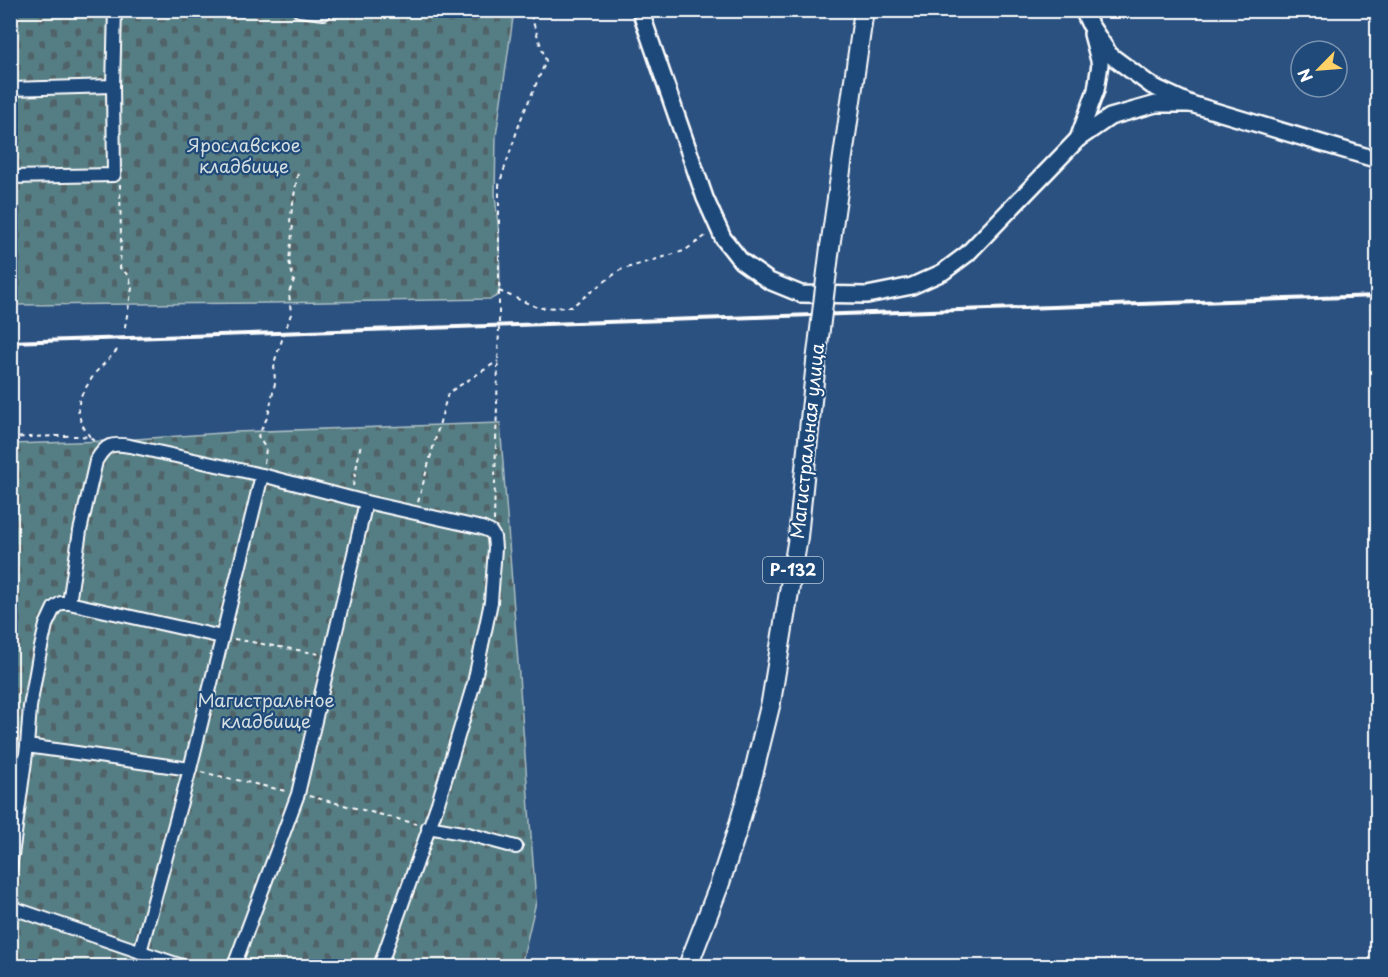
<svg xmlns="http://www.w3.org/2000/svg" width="1388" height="977" viewBox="0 0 1388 977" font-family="'Playpen Sans',sans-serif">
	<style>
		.cemetery { fill: url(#cemetery-stones); stroke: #aabec2; stroke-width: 1.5 }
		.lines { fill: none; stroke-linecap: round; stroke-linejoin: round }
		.minor-casing { stroke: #fff; stroke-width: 16 }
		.major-casing { stroke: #fff; stroke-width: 20 }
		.highway-casing { stroke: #fff; stroke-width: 22 }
		.path { stroke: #fff; stroke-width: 2; stroke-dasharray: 4.5 4.5; stroke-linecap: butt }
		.minor { stroke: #1f4a7a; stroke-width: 12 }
		.major { stroke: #1f4a7a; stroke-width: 15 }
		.highway { stroke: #1f4a7a; stroke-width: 18 }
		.rail { stroke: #fff; stroke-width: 4 }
		.highway-bridge-casing { stroke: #fff; stroke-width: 22; stroke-linecap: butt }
		.highway-bridge { stroke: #1f4a7a; stroke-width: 18 }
		.labels { text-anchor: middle; stroke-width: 4.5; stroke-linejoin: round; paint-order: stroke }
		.shield { fill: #1f4a7a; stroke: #bcc9d7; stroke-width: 1.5 }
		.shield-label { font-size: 16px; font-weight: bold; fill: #fff }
		.park-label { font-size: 18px; fill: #d4dee0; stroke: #1f4a7a }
		.street-label { font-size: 18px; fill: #fff; stroke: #1f4a7a }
	</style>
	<defs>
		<pattern id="cemetery-stones" width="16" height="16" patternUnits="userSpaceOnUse" patternTransform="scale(1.5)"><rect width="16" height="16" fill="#557d84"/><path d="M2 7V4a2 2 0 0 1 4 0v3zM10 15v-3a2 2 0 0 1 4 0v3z" fill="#506468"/></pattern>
	</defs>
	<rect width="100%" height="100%" fill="#2b5181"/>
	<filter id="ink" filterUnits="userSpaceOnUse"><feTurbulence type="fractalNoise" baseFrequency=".0167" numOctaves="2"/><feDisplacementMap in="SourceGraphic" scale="12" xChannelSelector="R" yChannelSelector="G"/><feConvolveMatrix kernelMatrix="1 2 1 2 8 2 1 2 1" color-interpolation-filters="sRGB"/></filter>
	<g filter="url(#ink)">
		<g class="cemetery">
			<path d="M10,11H514L496,136L495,194L499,235L500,287L497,296L491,299L271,303L11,305Z"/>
			<path d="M500,423L536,902L521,966H11V444L108,441L236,432Z"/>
		</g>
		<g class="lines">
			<g class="minor-casing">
				<g id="minor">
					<path d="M299,10L324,13"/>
					<path d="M10,89L113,86L115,10"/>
					<path d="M10,177L114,175L113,86"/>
					<path d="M69,603L80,531L96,461C106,444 111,443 130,446L262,475L366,502L482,528L491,532L494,537L495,548L491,602L474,683L438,803L380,966"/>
					<path d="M27,746L190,769"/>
					<path d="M428,827L468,834L516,847"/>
					<path d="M10,870L27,746L30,707L39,656L46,625L54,608L61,603H69L222,637"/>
					<path d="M10,907L182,966"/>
					<path d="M140,952L190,769L262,475"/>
					<path d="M234,966L298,794L366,502"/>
				</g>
			</g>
			<g class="major-casing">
				<g id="major">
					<path d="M640,10L705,198L723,238L741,261L769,281L801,294L867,295L912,286L943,272L967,254L1078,139L1110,117L1156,104H1191"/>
					<path d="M1083,10L1089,23L1110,55L1152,86L1191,104L1378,160"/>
					<path d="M1078,139L1096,90L1100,64L1092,34"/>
				</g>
			</g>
			<g class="highway-casing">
				<g id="highway">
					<path d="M830,247L864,10"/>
					<path d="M688,966L719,886L737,831L753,775L771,702L798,537L816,362"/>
				</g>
			</g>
			<g class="path">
				<path d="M120,184L121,238L120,268L129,276L132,288L124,332"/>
				<path d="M499,291L539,308L571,307L620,270L684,251L707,235"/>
				<path d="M10,437C37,438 63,434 90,437L95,442"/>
				<path d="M90,437L81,423L78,409L80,397L95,373L120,347"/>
				<path d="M264,463L266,449L258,436L268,416L275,383L274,363L291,314L289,292L294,281L289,261L293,224L290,221L298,172"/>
				<path d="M353,486L361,443"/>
				<path d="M418,502L448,393L498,361"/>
				<path d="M494,521L499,326V185L521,119L546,61L529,10"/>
				<path d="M234,639L320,654"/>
				<path d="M201,772L286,791"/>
				<path d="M309,796L417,824"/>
			</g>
			<use href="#minor" class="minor"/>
			<use href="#major" class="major"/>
			<use href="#highway" class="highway"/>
			<path class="rail" d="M10,342L1378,296"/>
			<g class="highway-bridge-casing">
				<path id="highway-bridge" d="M816,362L830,247"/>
			</g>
			<use href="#highway-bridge" class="highway-bridge"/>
		</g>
	</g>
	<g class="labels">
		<rect class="shield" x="763" y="557" width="60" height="26" rx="4.5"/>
		<g class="shield-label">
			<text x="793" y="576">Р-132</text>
		</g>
		<g class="park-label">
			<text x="244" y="152">Ярославское<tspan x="244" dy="21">кладбище</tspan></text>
			<text x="266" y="707">Магистральное<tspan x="266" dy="21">кладбище</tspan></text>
		</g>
		<g class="street-label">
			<text transform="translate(808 441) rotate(-84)" y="6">Магистральная улица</text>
		</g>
	</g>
	<rect width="1388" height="977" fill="none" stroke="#1f4a7a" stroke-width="36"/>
	<rect x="18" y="18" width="1352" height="941" fill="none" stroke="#fff" stroke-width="2" filter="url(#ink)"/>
	<g transform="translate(1319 69) rotate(245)"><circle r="28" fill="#1f4a7a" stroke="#7992af" stroke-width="1.5"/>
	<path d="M0-4.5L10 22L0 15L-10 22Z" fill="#ffd166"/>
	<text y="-9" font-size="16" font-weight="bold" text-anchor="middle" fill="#ffffff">N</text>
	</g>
</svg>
